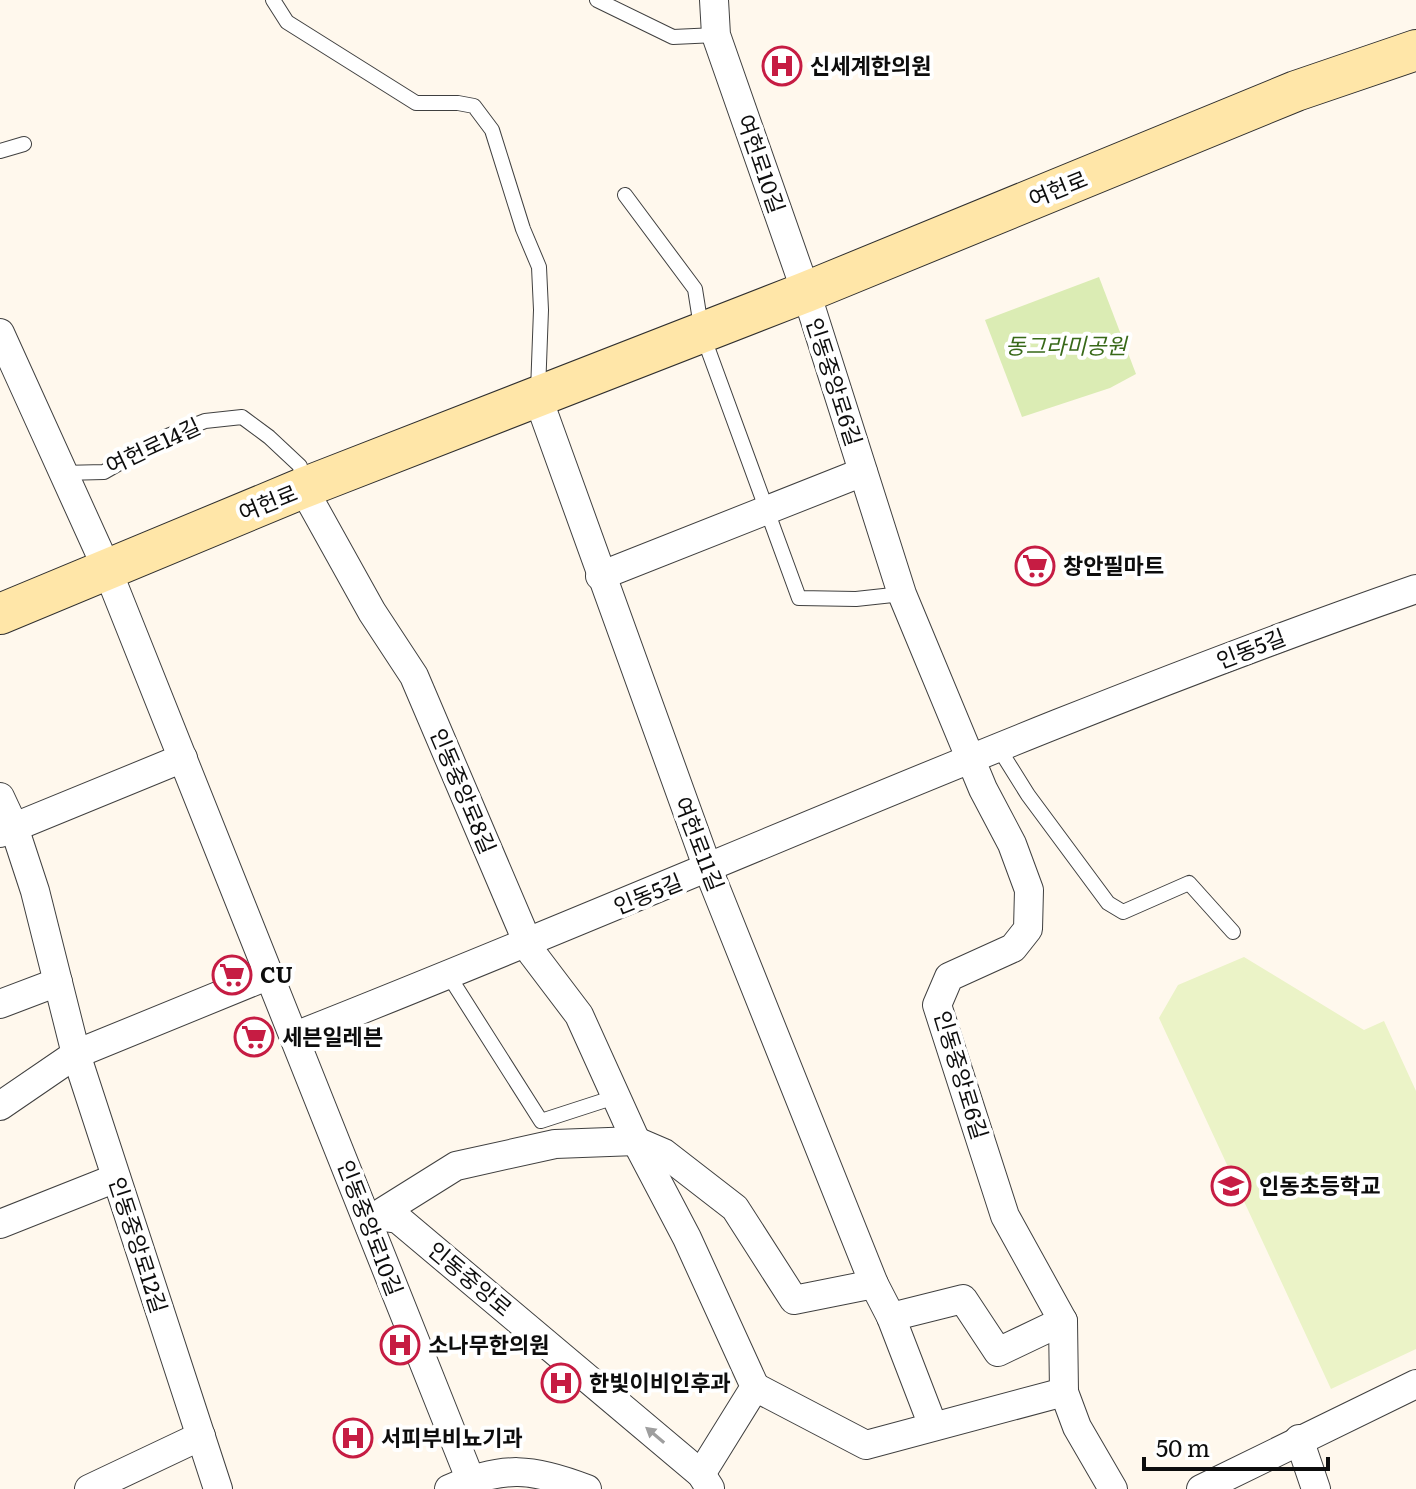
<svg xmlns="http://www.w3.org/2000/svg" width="1416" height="1489" viewBox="0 0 1416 1489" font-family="Literata,'Noto Sans KR',serif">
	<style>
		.green { fill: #dbecb4 }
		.pitch { fill: #ebf3c7 }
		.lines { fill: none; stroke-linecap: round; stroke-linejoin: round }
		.lane-casing { stroke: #404040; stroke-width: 16 }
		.street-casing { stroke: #404040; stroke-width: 30 }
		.secondary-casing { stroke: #2f2f2f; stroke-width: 42 }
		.lane { stroke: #fff; stroke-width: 14 }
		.street { stroke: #fff; stroke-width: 28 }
		.secondary { stroke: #ffe6a8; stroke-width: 40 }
		.oneway { fill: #9e9e9e }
		.labels { text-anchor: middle; stroke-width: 8; stroke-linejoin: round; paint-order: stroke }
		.poi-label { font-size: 22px; font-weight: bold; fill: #0d0d0d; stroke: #fff; text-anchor: start }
		.street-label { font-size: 22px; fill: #0d0d0d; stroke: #fff }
		.park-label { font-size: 22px; font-style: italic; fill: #386919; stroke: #fff }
	</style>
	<rect width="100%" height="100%" fill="#fff8ed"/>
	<path class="green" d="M1099,277L1136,374L1110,388L1022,417L985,320Z"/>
	<path class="pitch" d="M1244,957L1364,1030L1384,1021L1416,1091V1349L1331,1389L1159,1018L1178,985Z"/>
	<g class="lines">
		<g class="lane-casing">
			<g id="lane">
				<path d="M273,0L287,22L416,103H458L474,106L492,130L523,229L539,267L541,310L538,391"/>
				<path d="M597,0L673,37L716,35"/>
				<path d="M0,151L24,144"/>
				<path d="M625,195L695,289L702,333L799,598L856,599L902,594"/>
				<path d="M62,473L104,472L165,437L205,421L242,417L269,437L300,466L302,484"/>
				<path d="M998,747L1028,795L1108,903L1123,912L1189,883L1233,932"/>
				<path d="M449,976L541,1121L615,1097"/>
			</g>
		</g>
		<g class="street-casing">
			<g id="street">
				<path d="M714,0L716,35L806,292L902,594L983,789L1012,844L1029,890L1028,929L1013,948L949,977L937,1005L1005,1216L1063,1321L1064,1392L1077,1427L1113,1489"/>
				<path d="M0,333L107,569L471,1481"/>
				<path d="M538,398L708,869L874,1284L891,1317L933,1426"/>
				<path d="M303,488L372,612L414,676L532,953L579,1015L636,1141L687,1238L755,1387L701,1474"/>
				<path d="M600,576L863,472"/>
				<path d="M0,797L14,827L35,891L76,1054L218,1489"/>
				<path d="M0,833L183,758"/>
				<path d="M0,1004L58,982"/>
				<path d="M295,1036C669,889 1036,721 1416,589"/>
				<path d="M0,1106L76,1054L267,976"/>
				<path d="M369,1215L398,1219L701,1474L710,1488"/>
				<path d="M376,1216L456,1166L555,1144L636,1141L664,1153L735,1208L794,1300L874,1284"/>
				<path d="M0,1224L116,1178"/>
				<path d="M891,1317L963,1299L998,1352L1063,1321"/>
				<path d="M755,1387L866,1445L1064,1392"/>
				<path d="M1299,1439L1316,1489"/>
				<path d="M89,1489L201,1436"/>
				<path d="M449,1489C503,1465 533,1468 587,1489"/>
				<path d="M1201,1489L1416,1384"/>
			</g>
		</g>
		<g class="secondary-casing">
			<path id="secondary" d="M0,614L303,488L806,292L1296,91L1416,50"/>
		</g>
		<use href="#lane" class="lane"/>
		<use href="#street" class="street"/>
		<use href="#secondary" class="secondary"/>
	</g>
	<defs><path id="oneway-solid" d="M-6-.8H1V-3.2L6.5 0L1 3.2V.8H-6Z" transform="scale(2)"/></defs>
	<use class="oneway" href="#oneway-solid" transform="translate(655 1435) rotate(-140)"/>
	<defs>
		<g id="hospital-ring" transform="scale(2)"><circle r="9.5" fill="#fff" stroke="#c61c43" stroke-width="1.5"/><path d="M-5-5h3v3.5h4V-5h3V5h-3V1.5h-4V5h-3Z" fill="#c61c43"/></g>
		<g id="supermarket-ring" transform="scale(2)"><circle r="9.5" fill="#fff" stroke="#c61c43" stroke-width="1.5"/><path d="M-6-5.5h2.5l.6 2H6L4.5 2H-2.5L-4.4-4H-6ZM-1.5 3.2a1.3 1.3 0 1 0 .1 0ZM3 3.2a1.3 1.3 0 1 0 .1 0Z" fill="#c61c43"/></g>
		<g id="school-ring" transform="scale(2)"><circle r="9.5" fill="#fff" stroke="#c61c43" stroke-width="1.5"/><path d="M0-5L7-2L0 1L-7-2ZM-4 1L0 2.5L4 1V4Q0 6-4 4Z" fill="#c61c43"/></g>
	</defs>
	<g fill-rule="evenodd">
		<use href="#hospital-ring" x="782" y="66"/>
		<use href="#supermarket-ring" x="1035" y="566"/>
		<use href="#supermarket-ring" x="232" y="975"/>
		<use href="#supermarket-ring" x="254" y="1037"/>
		<use href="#school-ring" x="1231" y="1186"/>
		<use href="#hospital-ring" x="400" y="1345"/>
		<use href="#hospital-ring" x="561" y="1383"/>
		<use href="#hospital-ring" x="353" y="1438"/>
	</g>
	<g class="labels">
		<g class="poi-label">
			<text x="810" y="74">신세계한의원</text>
			<text x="1063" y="574">창안필마트</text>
			<text x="260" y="983">CU</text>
			<text x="282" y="1045">세븐일레븐</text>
			<text x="1259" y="1194">인동초등학교</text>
			<text x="428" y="1353">소나무한의원</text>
			<text x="589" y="1391">한빛이비인후과</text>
			<text x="381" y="1446">서피부비뇨기과</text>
		</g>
		<g class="street-label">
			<text transform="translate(761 164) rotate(71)" y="8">여헌로10길</text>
			<text transform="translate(1058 189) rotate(-22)" y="8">여헌로</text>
			<text transform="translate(834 382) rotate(72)" y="8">인동중앙로6길</text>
			<text transform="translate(153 446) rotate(-25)" y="8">여헌로14길</text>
			<text transform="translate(268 503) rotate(-22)" y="8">여헌로</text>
			<text transform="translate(1251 649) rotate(-21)" y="8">인동5길</text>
			<text transform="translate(463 791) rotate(67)" y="8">인동중앙로8길</text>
			<text transform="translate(699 844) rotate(69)" y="8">여헌로11길</text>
			<text transform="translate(648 894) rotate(-22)" y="8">인동5길</text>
			<text transform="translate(961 1075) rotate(73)" y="8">인동중앙로6길</text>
			<text transform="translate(370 1228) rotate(69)" y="8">인동중앙로10길</text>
			<text transform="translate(138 1245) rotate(72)" y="8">인동중앙로12길</text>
			<text transform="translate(470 1279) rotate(40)" y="8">인동중앙로</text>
		</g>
		<g class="park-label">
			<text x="1066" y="354">동그라미공원</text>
		</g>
	</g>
	<path d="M1144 1457v12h184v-12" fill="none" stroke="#0d0d0d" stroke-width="4"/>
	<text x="1156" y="1457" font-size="24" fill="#0d0d0d" stroke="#ffffff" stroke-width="6" paint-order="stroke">50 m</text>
</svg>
